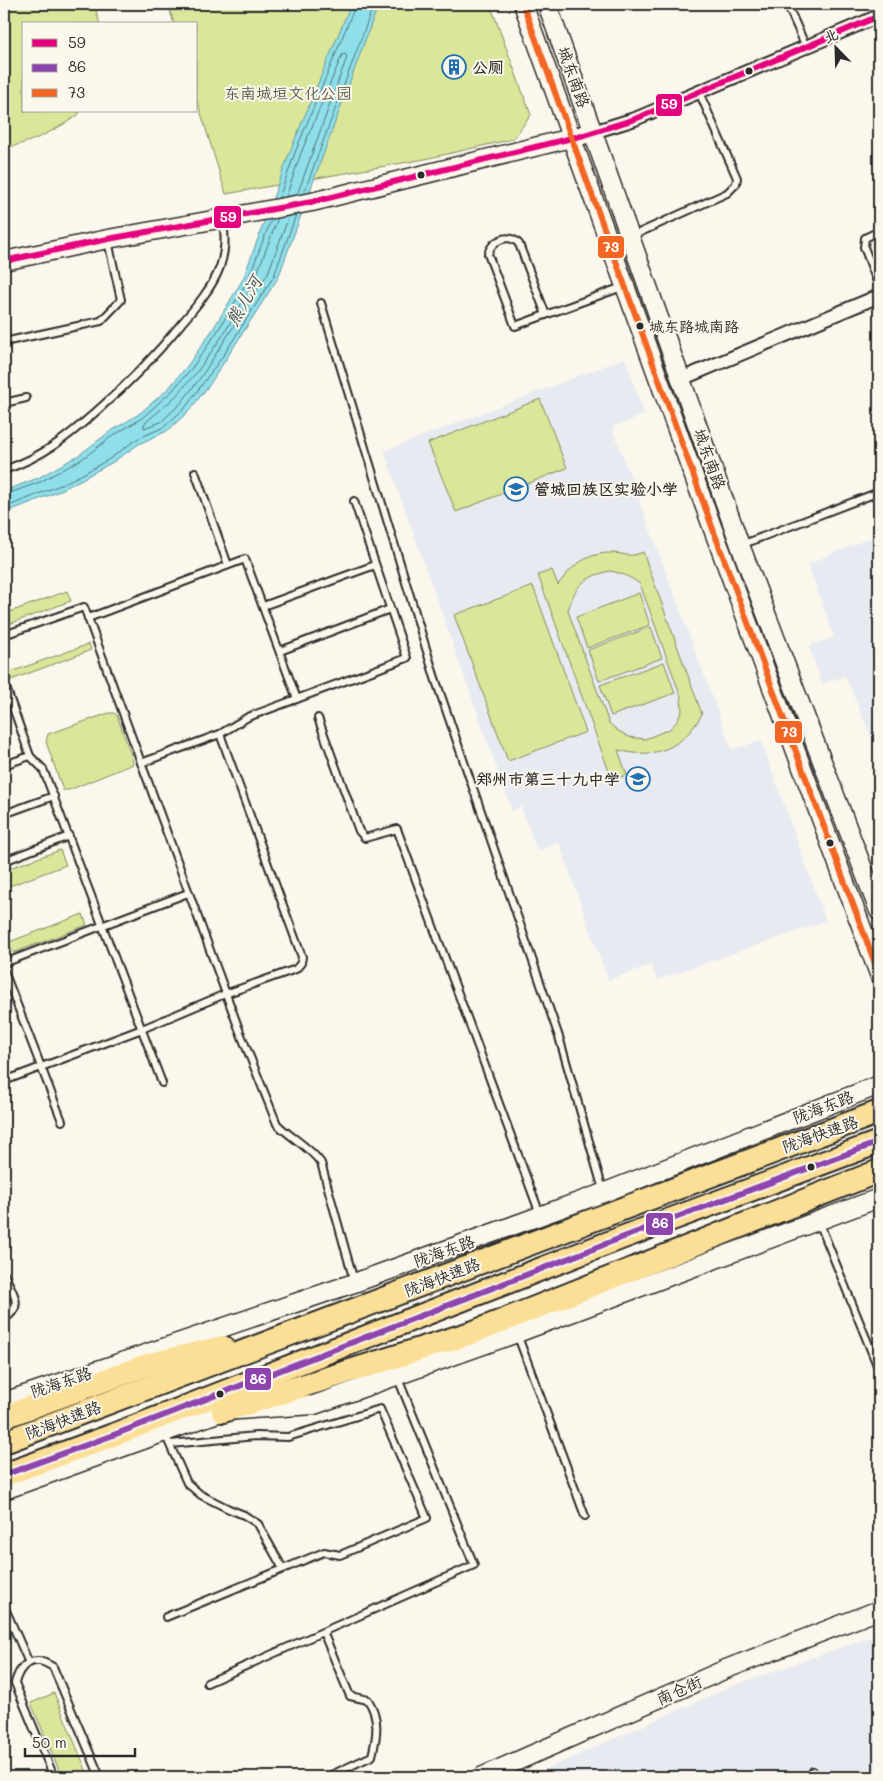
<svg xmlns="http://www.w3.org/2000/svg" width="883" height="1781" viewBox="0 0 883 1781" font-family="Mali,'LXGW WenKai TC',sans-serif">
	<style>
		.built { fill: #e7ebf1 }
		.green { fill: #dae699; stroke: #828862; fill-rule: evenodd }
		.water { fill: #8edfea; stroke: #66979e }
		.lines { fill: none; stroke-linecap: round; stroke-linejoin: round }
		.shore { stroke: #537377; stroke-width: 1 }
		.lane-casing { stroke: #2b2b2b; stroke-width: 10 }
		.street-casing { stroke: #2b2b2b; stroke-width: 16 }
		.secondary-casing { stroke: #2b2b2b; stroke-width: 21 }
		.highway-casing { stroke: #2b2b2b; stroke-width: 26 }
		.lane { stroke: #fbf7ec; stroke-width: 6 }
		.street { stroke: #fbf7ec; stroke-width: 12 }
		.secondary { stroke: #fbf7ec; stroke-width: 18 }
		.highway { stroke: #fbdf96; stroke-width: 22 }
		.bus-1-casing { stroke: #fbf7ec; stroke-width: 10 }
		.bus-2-casing { stroke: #fbf7ec; stroke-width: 10 }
		.bus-3-casing { stroke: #fbf7ec; stroke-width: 10 }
		.bus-1 { stroke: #e5007d; stroke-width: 6 }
		.bus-2 { stroke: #8e44ad; stroke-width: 6 }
		.bus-3 { stroke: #f26522; stroke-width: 6 }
		.bus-dot { fill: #2b2b2b; stroke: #fbf7ec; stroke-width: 2 }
		.labels { text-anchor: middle; stroke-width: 4; stroke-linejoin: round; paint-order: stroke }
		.bus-label { font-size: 15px; fill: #2b2b2b; stroke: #fbf7ec; text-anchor: start }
		.poi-label { font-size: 16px; font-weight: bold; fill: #2b2b2b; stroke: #fbf7ec; text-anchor: start }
		.street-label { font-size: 16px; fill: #2b2b2b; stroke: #fbf7ec }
		.park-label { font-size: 16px; fill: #575a46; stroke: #fbf7ec }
		.water-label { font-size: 18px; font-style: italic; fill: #44585b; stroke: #fbf7ec }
		.line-badge { stroke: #fbf7ec; stroke-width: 2 }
		.badge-label { font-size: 14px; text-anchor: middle; font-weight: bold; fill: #fff }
	</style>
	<rect width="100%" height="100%" fill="#fbf7ec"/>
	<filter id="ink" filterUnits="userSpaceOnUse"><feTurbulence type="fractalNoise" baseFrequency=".02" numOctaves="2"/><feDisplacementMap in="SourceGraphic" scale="10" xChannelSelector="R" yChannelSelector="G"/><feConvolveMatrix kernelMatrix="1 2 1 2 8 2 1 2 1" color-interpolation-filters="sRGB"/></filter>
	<g filter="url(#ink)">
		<g class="built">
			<path d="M625,358L645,415L612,427L732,750L761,740L826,921L657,980L651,965L608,980L559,843L537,851L521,807L512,811L384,451Z"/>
			<path d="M879,534V755L845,676L822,684L809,646L834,637L808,564Z"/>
			<path d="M879,1634V1777H528L732,1686Z"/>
		</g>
		<g class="green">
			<path d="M4,4H94L100,24H24V111H80L78,115C54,131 32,143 4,148Z"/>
			<path d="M168,4H490L531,115L513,139L425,159L226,194L196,97V24H174Z"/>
			<path d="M540,399L567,468L456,512L428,443Z"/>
			<path d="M643,552L702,714C684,748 654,760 618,750L627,775L612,780L538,575L552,570L558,585C571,566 588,552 613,553C628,554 628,558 643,552ZM610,571C622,573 630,577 640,584L681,697L682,711L677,721L670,729L645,739L629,737L617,730L609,723L568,611C575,585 584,577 610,571Z"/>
			<path d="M533,586L586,732L508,761L454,615Z"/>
			<path d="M67,591L71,601L4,626V614Z"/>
			<path d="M639,593L650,625L587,648L576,617Z"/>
			<path d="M651,627L662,658L599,681L588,650Z"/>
			<path d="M89,644L91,650L11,680L8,673Z"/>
			<path d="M664,662L675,693L611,716L600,685Z"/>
			<path d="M109,713H114L117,715L133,761V764L69,790H63L46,742L48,734Z"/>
			<path d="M60,850L66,865L4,888V870Z"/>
			<path d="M83,914L87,925L13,953L9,942Z"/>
			<path d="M54,1693L89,1777H62L31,1703Z"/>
		</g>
		<path class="water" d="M351,4H380L374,16L278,278L210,384L189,411L167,431L139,444L113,462L60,491L4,513V491L38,478L79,455L108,433L139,414L168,389L188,365L213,329L243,279L291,149Z"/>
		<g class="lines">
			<g class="shore">
				<path d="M304,193L374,4"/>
				<path d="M286,197L301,153L342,55L345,54L347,57L297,195"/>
				<path d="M279,198L296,150L356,4"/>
				<path d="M278,218L253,284L223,335L197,372L176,396L144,424V428L161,422L181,403L201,377L268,273L289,216"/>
				<path d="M4,495L40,482L82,459L111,437L142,418L171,392L192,368L217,332L247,282L271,220"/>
				<path d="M4,508L58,486L83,474L111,458L137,439L164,427L185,408L225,353L274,276L296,215"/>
			</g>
			<g class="lane-casing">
				<g id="lane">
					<path d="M787,4L806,47"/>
					<path d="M879,231L865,238L864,247L879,287"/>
					<path d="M632,236L727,193L736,184L737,178L699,92"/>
					<path d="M321,303L435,678L559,1037L603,1190"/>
					<path d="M546,315L519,244C509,232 491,241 488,254L515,326L625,286"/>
					<path d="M4,342L101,321L121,300L108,241"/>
					<path d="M4,403L26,398"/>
					<path d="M4,470C43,457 69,436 99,409C129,383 156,355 181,324C194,309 213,287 220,267C226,249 225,237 223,219"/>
					<path d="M195,472L228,565"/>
					<path d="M741,545L879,492"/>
					<path d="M263,606L375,565"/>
					<path d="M88,618L245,559L297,699"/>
					<path d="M4,635L84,607L240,1032L277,1124C291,1138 310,1147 321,1163L354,1281"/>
					<path d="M280,651L390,609"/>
					<path d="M4,682L30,756L43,769L162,1083"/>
					<path d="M318,718L359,831L365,838L397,829L540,1214"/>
					<path d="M141,763L220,734L248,717L407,658L354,501"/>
					<path d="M4,765L30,756"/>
					<path d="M4,814L54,796"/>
					<path d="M4,861L69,836"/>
					<path d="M4,963L188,893"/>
					<path d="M4,971L62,1121"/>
					<path d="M4,1081L142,1029L225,994L296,969L301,963L302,957L220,734"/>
					<path d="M819,1222L879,1370"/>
					<path d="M4,1274C12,1292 26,1306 4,1319"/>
					<path d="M517,1334L585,1516"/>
					<path d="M165,1434L187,1483L201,1495L229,1509L244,1515L258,1524L283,1569L324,1552L340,1555L427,1518L380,1409L288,1437L256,1436L170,1444"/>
					<path d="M4,1606L29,1663"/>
					<path d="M166,1617L283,1569"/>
					<path d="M323,1632L350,1696L368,1700C380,1718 377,1736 372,1756L327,1777"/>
					<path d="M207,1683L474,1565L397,1376"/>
					<path d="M813,1771L816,1777"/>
					<path d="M54,1777L15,1683C18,1672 24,1661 37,1661C42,1660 49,1665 53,1667L100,1777"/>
				</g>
			</g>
			<g class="street-casing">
				<g id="street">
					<path d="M593,132L635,119L879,16"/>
					<path d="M681,379L879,296"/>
				</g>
			</g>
			<g class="secondary-casing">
				<g id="secondary">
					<path d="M523,4L714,532L879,974"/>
					<path d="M547,4L740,545L879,911"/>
					<path d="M4,261L108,239L312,202L583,135"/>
					<path d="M4,1402L354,1283L603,1193L879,1085"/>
					<path d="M4,1490L223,1411L314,1405L517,1333L879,1198"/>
					<path d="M481,1777L726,1669L879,1610"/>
				</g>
			</g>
			<g class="highway-casing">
				<g id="highway">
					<path d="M223,1411L474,1332L879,1171"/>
					<path d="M4,1417L147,1365L223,1347"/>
					<path d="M4,1442L879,1112"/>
					<path d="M4,1475L116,1434L621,1238L879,1142"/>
				</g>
			</g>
			<use href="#lane" class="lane"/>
			<use href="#street" class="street"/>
			<use href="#secondary" class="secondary"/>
			<use href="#highway" class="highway"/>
			<g class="bus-1-casing">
				<path id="bus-1" d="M4,261L108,239L312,202L584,135L635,119L879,16"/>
			</g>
			<g class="bus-2-casing">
				<path id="bus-2" d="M4,1475L116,1434L621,1238L879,1142"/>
			</g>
			<g class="bus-3-casing">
				<path id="bus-3" d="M523,4L714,532L879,974"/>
			</g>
			<use href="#bus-1" class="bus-1"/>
			<use href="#bus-2" class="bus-2"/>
			<use href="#bus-3" class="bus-3"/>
		</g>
	</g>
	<defs>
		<g id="building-ring" transform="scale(1.25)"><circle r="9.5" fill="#fbf7ec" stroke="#1f6fb2" stroke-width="1.5"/><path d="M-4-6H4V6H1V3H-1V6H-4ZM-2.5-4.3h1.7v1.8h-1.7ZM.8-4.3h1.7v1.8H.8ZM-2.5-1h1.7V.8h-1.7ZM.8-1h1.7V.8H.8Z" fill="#1f6fb2"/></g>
		<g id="school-ring" transform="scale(1.25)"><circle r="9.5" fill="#fbf7ec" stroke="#1f6fb2" stroke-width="1.5"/><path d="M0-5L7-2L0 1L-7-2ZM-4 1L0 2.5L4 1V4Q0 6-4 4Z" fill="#1f6fb2"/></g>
	</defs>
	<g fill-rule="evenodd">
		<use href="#building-ring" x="454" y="67"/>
		<use href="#school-ring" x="516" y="489"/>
		<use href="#school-ring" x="638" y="779"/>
	</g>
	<g class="bus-dot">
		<circle cx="749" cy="71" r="4.5"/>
		<circle cx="421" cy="175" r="4.5"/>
		<circle cx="640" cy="326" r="4.5"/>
		<circle cx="830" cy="843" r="4.5"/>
		<circle cx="811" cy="1167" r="4.5"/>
		<circle cx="220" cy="1394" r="4.5"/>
	</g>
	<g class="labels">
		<g class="bus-label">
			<text x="649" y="332">城东路城南路</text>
		</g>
		<g class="poi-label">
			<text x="472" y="73">公厕</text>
			<text x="534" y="495">管城回族区实验小学</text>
			<text x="620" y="785" text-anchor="end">郑州市第三十九中学</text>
		</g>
		<g class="street-label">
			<text transform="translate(574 77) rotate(70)" y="6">城东南路</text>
			<text transform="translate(710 459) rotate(70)" y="6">城东南路</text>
			<text transform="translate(823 1107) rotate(-21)" y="6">陇海东路</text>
			<text transform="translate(820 1134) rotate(-20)" y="6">陇海快速路</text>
			<text transform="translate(444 1251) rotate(-20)" y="6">陇海东路</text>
			<text transform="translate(442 1277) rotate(-21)" y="6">陇海快速路</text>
			<text transform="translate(61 1382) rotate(-19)" y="6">陇海东路</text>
			<text transform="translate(63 1420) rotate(-21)" y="6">陇海快速路</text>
			<text transform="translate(679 1690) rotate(-24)" y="6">南仓街</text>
		</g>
		<g class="park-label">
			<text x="288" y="99">东南城垣文化公园</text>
		</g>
		<g class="water-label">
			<text transform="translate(244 301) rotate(-60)" y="6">熊儿河</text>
		</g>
	</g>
	<g class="line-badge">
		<rect x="655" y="93" width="28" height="24" rx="5" fill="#e5007d"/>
		<rect x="213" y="205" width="29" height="24" rx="5" fill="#e5007d"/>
		<rect x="597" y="235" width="28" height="24" rx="5" fill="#f26522"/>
		<rect x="774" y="720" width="29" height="24" rx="5" fill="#f26522"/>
		<rect x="645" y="1212" width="29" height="24" rx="5" fill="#8e44ad"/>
		<rect x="244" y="1367" width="28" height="24" rx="5" fill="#8e44ad"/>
	</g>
	<g class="badge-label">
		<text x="669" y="109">59</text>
		<text x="228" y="222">59</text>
		<text x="611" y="252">73</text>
		<text x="789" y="737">73</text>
		<text x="660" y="1228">86</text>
		<text x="258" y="1384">86</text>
	</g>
	<rect width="883" height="1781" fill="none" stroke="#fbf7ec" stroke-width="20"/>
	<rect x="10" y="10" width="863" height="1761" fill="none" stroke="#2b2b2b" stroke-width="2" filter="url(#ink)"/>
	<rect x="22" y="22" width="175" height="90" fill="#fbf7ec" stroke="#a8a59f"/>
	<rect x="32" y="39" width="25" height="8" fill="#e5007d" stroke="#a8a59f"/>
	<text x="68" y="48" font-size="15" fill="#2b2b2b">59</text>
	<rect x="32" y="64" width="25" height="8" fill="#8e44ad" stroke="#a8a59f"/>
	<text x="68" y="72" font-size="15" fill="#2b2b2b">86</text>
	<rect x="32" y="89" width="25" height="8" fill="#f26522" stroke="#a8a59f"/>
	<text x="68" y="98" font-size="15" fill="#2b2b2b">73</text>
	<g transform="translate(836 48) rotate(337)" stroke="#fbf7ec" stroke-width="4" paint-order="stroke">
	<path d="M0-4L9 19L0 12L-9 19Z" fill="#2b2b2b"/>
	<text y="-8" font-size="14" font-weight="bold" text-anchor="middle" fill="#2b2b2b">北</text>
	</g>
	<path d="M25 1748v8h110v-8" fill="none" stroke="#2b2b2b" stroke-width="2.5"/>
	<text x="32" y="1748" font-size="15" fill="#2b2b2b" stroke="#fbf7ec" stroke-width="4" paint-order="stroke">50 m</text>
</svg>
